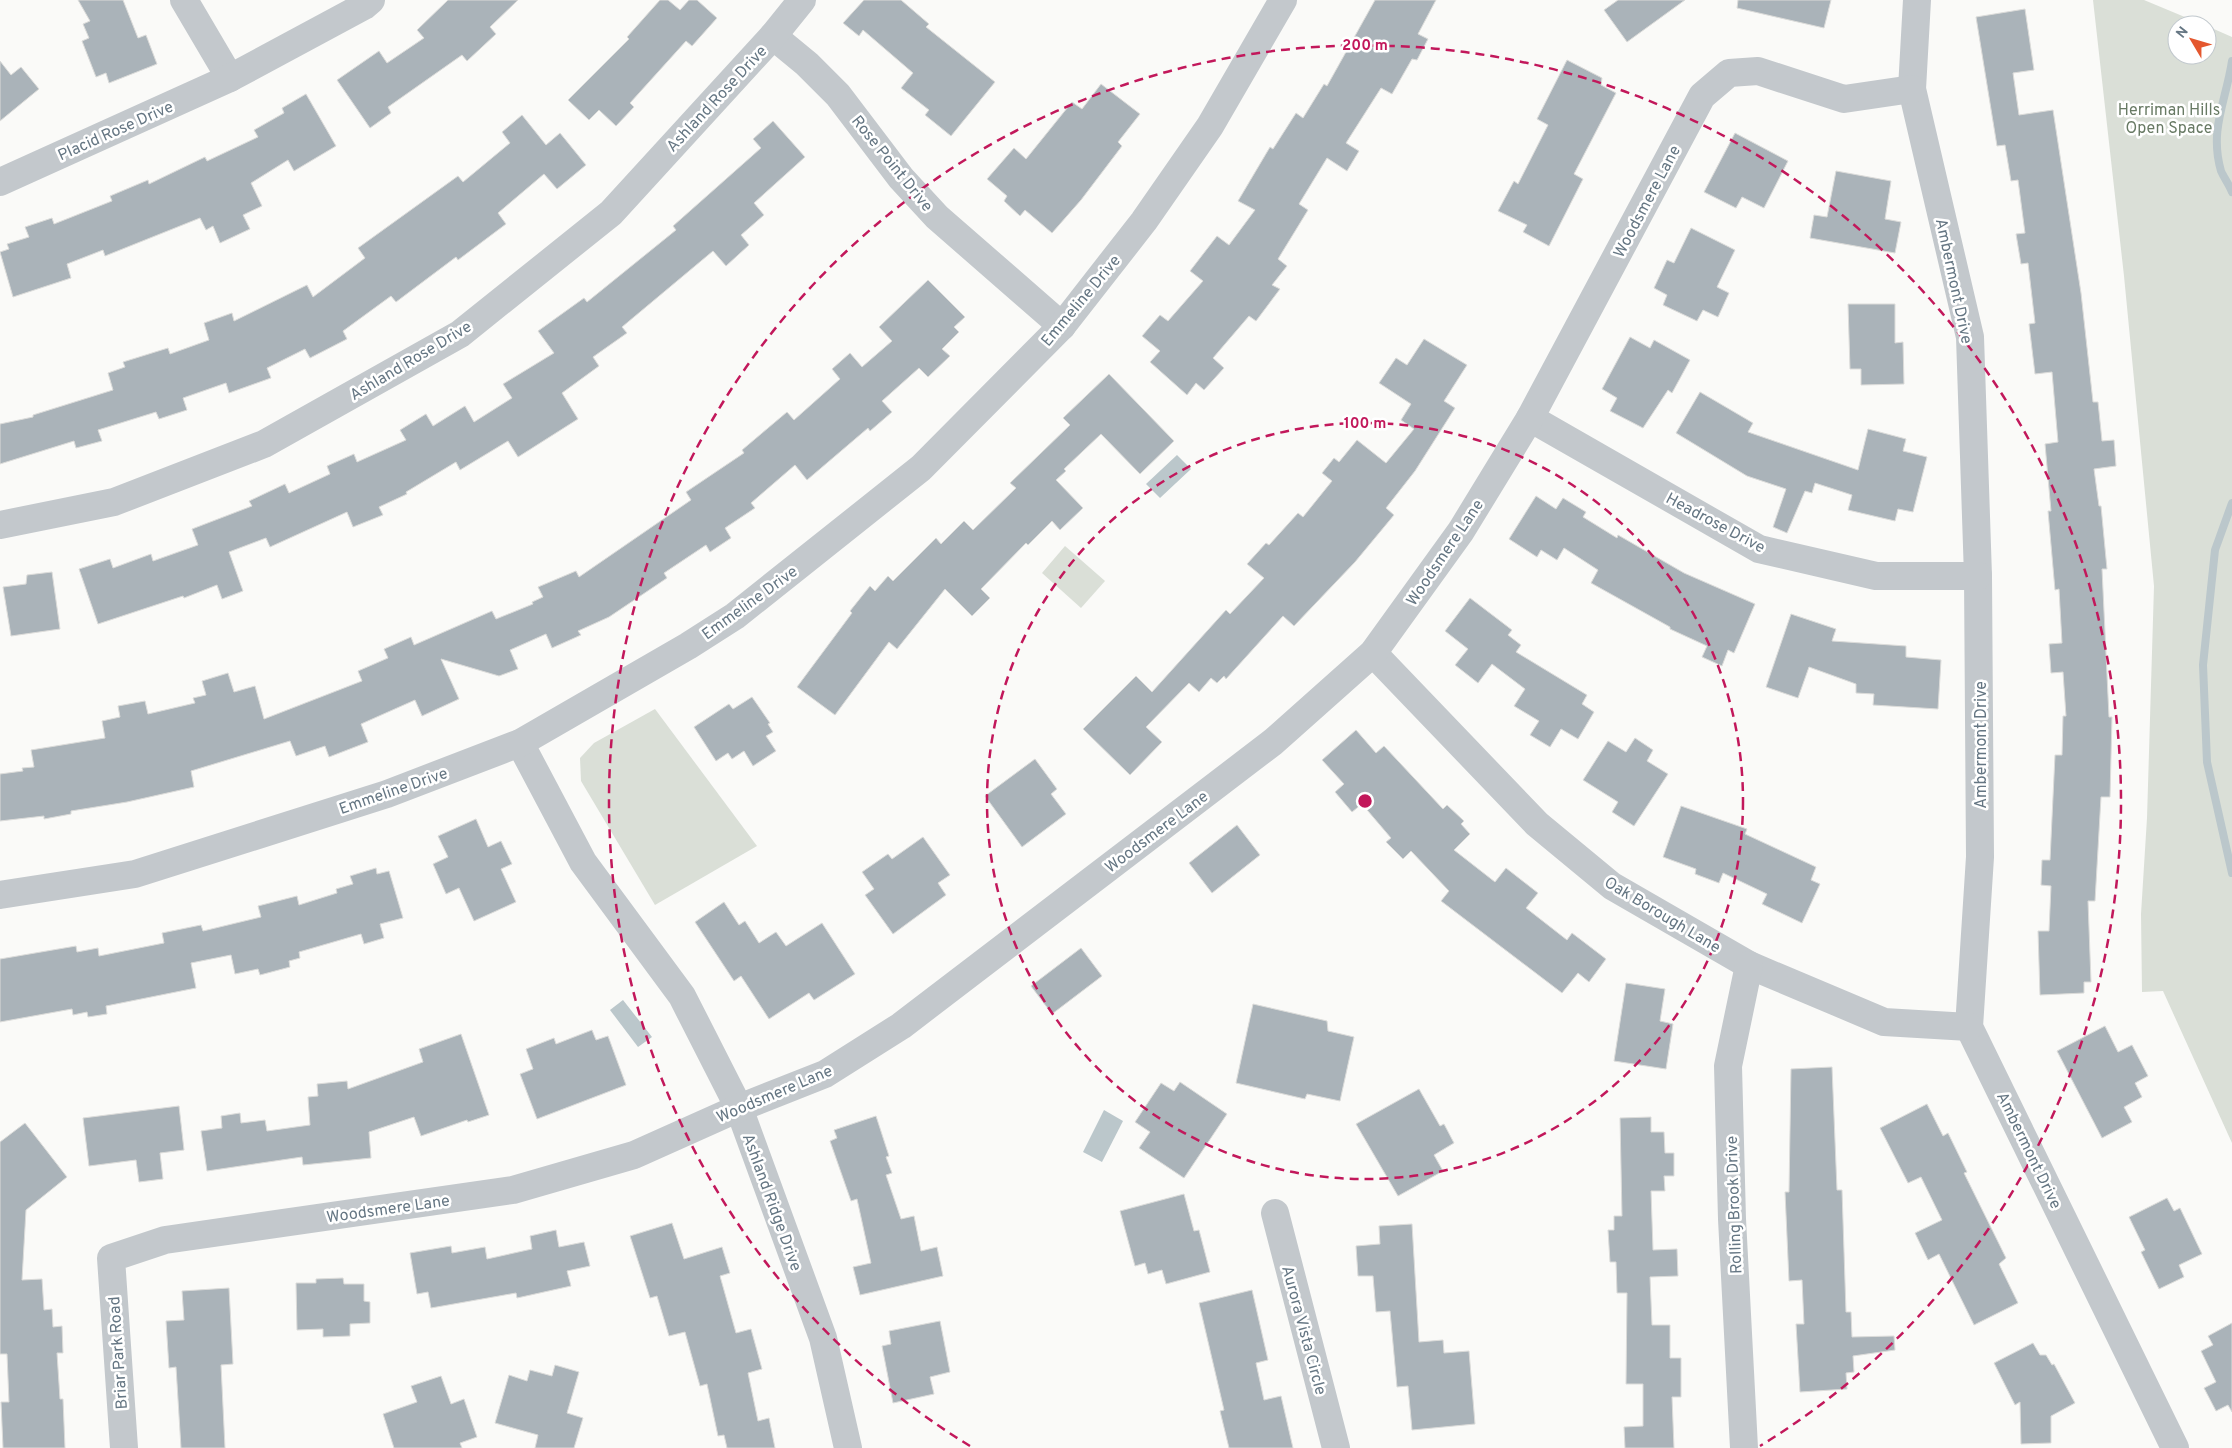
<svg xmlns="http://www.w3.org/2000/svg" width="2232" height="1448" viewBox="0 0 2232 1448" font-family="Overpass,sans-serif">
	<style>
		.green { fill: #dadfd7 }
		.water { fill: #bbc7cb }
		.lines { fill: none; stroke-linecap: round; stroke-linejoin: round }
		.stream { stroke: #bbc7cb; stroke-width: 8 }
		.building { fill: #aab3b9; stroke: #dcdcda }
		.minor { stroke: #c3c8cc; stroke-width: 28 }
		.ring { fill: none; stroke: #c2185b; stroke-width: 2.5; stroke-dasharray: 9 6 }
		.labels { text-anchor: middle; stroke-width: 5; stroke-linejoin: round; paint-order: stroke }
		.street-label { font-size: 16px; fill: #657683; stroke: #fff }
		.park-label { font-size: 16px; fill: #687a64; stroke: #fff }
		.centre { fill: #c2185b; stroke: #fff; stroke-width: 2.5 }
		.ring-label { font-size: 15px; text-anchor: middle; font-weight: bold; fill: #c2185b; stroke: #fff; stroke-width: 5; stroke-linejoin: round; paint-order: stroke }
	</style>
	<rect width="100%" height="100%" fill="#fafaf8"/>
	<g class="green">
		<path d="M2093,0H2144L2204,25H2177V55H2207V26L2232,37V1143L2163,991L2142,992L2141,914L2147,818L2154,586L2124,276Z"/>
		<path d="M1065,546L1105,581L1081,608L1042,573Z"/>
		<path d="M655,709L757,846L655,905L581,781L580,758L594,743Z"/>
	</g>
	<g class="water">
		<path d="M1177,455L1191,469L1160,498L1146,484Z"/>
		<path d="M623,1000L652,1037L638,1047L610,1010Z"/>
		<path d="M1104,1110L1123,1121L1102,1162L1083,1152Z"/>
	</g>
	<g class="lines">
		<g class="stream">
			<path d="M2232,61C2226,101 2209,130 2221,171C2224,178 2229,184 2232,192"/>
			<path d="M2232,503L2215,550L2203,665L2207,762L2232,873"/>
		</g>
	</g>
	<g class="building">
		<path d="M78,0H123L138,38L146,35L157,64L109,83L106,73L96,77L82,41L89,38L83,24L90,21Z"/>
		<path d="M448,0H518L490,27L496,34L467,61L462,55L388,107L391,113L370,128L337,80L379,51L387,63L424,38L417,30Z"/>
		<path d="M660,0H668L680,10L689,0H697L717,18L692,46L686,41L630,103L634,107L616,126L599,110L589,120L568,100L629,39L627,37Z"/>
		<path d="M864,0H901L929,24L926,27L995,82L951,136L925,115L929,110L901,88L913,73L863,30L859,36L843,23Z"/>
		<path d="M1375,0H1436L1418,34L1428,39L1417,60L1412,59L1392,94L1381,88L1346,143L1359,151L1347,171L1327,158L1299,204L1308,210L1278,259L1287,266L1272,285L1280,289L1256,321L1249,316L1213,358L1224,368L1204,390L1196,383L1187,395L1150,362L1160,351L1142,336L1160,315L1168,321L1203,281L1190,271L1217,236L1229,245L1255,210L1238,201L1270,147L1273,149L1296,113L1303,118L1324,84L1327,86Z"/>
		<path d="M1618,0H1685L1627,42L1604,10Z"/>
		<path d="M1738,0H1831L1824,28L1737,8Z"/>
		<path d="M2025,9L2034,70L2013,73L2019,115L2053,110L2081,293L2093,402H2098L2102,441L2114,440L2116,466L2094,469L2099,506H2101L2107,569H2102L2109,717H2112L2110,797H2101L2095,901H2088L2091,982H2084V993L2040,995L2038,931H2049L2051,886L2041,885L2042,860H2050L2055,755H2062L2063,716H2066L2063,672L2051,673L2049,644L2062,643L2059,589L2055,590L2048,511H2051L2045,444L2058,442L2052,372L2035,374L2029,324L2035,323L2028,263L2021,264L2016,234L2025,233L2018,180L2011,181L2005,145L1997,146L1976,17Z"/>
		<path d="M1567,60L1602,78L1601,85L1616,93L1574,174L1583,179L1549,246L1523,232L1527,225L1498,211L1514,181L1518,184L1548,125L1537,119Z"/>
		<path d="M0,61L11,75L21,67L39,89L0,121Z"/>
		<path d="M1101,84L1140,114L1118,142L1122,146L1081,200L1052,233L1025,210L1020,216L1004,201L1007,196L987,179L1014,148L1026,159L1072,102L1082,109Z"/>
		<path d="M306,94L336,146L294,171L288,160L251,183L262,206L243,215L250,229L220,243L213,226L206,230L200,218L105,256L103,250L67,264L71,278L13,297L0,252L9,249L7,244L29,237L25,227L52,218L54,224L112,201L110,196L148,180L149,184L205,157L207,161L258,137L254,130L284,113L282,108Z"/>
		<path d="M522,115L546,145L560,133L586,165L557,189L544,174L498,213L506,224L458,260L456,257L396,302L391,296L343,331L347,339L310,358L305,349L267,368L271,378L229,393L226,383L183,398L187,410L159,419L156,412L98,430L102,441L76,448L74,441L0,464V424L33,417V415L113,390L108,373L125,367L123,362L168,348L170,354L209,340L204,323L232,313L234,321L307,285L313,297L365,258L358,248L458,176L463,182L510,143L502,132Z"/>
		<path d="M773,121L805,157L754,203L764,215L741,235L749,245L726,266L713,251L622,327L627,333L593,357L599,366L562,393L578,419L518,457L508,441L460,470L456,462L406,492L407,494L379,507L383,515L353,527L347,512L270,547L266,538L229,552L243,591L222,599L217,585L184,598L183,596L98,624L79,569L110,559L113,568L151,554L153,561L198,545L192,529L252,506L249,501L285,484L289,493L330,474L327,466L354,454L357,462L406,440L400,430L426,414L433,426L465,406L474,422L512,398L503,384L554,353L538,331L584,298L587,302L676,230L673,226L761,148L753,139Z"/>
		<path d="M1735,133L1788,161L1764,208L1742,197L1736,208L1704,192Z"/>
		<path d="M1836,171L1891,181L1885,219L1901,222L1895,253L1810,238L1814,215L1827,217Z"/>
		<path d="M1691,228L1735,250L1717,287L1729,293L1718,317L1703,310L1697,321L1663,305L1667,295L1654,288L1667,260L1674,263Z"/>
		<path d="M928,280L965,317L954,327L959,332L942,349L950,356L928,377L919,368L882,401L892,412L870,431L868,428L807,480L795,465L751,503L755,508L725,528L731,538L710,552L706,545L664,573L667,578L609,617L578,631L581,635L552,648L546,634L510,650L518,669L499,676L441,659L459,699L422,716L415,700L361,724L368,742L329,757L325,746L296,756L290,741L191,771L194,787L127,802L71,811V814L44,819V816L0,821V774L23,771L22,768L34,767L31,750L105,738L102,721L120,717L118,706L145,701L148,714L195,703L193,698L206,695L202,681L228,673L234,692L255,686L264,719L362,681L358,671L388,658L384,649L411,637L414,645L492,611L496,619L533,604L532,602L543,597L538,587L576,571L579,577L691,500L686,492L744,453L742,450L787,412L794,420L840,379L832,369L850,353L862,367L892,341L879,327Z"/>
		<path d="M1848,304H1895V343L1903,342L1904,384L1861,385V369H1850Z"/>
		<path d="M1630,337L1650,348L1654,340L1690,360L1672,393L1668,390L1643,428L1610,411L1617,398L1602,389Z"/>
		<path d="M1424,339L1467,365L1444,401L1455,408L1415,471L1386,508L1394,515L1355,562L1294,626L1283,616L1226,679L1224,676L1217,683L1211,678L1199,692L1189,683L1146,727L1162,742L1130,775L1083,729L1136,676L1152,692L1226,610L1230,614L1264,578L1247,564L1266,543L1269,545L1298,513L1303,517L1332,481L1322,473L1334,458L1339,462L1357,440L1386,463L1414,429L1401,420L1411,404L1379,383L1396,358L1407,365Z"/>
		<path d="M1109,374L1174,441L1140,474L1101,434L1064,469L1066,471L1056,480L1083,508L1060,530L1052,521L1028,545L1026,543L981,589L990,598L972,616L945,589L897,649L889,642L835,715L797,687L852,613L850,611L870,586L875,591L888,576L893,581L936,538L941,544L964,521L973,530L1016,488L1010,483L1070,425L1063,418Z"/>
		<path d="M1700,392L1753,423L1748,432L1858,470L1868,429L1906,439L1903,451L1927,457L1913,512L1898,509L1895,521L1848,510L1852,495L1815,483L1812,493L1805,491L1787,533L1773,527L1786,489L1747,476L1676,433Z"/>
		<path d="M1536,496L1556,509L1563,498L1586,512L1583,517L1617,538L1618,535L1684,573L1755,604L1734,653L1728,650L1722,666L1702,657L1707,646L1670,629V627L1591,583L1598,570L1564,548L1557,560L1541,550L1537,557L1509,539Z"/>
		<path d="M52,572L60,629L11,636L3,587L26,584L27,575Z"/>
		<path d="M1470,598L1512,630L1508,635L1521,645L1516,652L1587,695L1582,704L1594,712L1578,739L1561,729L1550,747L1530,735L1539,721L1514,706L1525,689L1492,664L1478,683L1455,665L1468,649L1445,631Z"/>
		<path d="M1791,614L1836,629L1832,641L1906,646V657L1941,660L1938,709L1873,705L1874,694L1856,693V684L1809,667L1798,698L1766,687Z"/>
		<path d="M752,697L770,723L768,724L773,732L766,736L776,751L753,766L744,751L732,759L728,753L716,761L694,727L729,704L733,709Z"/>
		<path d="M1356,730L1376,753L1384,746L1443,809L1447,805L1464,821L1461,824L1470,834L1454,850L1495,882L1506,868L1538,893L1526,908L1567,940L1572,933L1606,959L1589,982L1578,973L1562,993L1441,901L1449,891L1411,851L1403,859L1386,842L1391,838L1362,804L1352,812L1335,792L1344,784L1322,760Z"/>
		<path d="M1635,738L1653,750L1647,761L1668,774L1634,826L1612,812L1618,802L1583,780L1608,741L1626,752Z"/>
		<path d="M1035,759L1057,789L1051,794L1066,814L1022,847L985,796Z"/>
		<path d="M1681,806L1747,829L1745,834L1816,867L1811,880L1820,884L1802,923L1762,904L1767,894L1723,873L1719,883L1695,874L1696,869L1663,857Z"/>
		<path d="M476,819L488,847L501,841L512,864L501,869L516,902L474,921L459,888L446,894L433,864L448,857L438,836Z"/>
		<path d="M1237,825L1260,855L1212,893L1189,863Z"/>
		<path d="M923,837L950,875L938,883L946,895L893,934L865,895L874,889L862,872L888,854L892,859Z"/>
		<path d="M376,868L377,874L389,871L403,918L380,924L384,938L364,944L361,934L299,952L300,958L289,961L290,967L260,975L258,969L235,974L231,955L191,963L196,988L106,1006L107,1014L88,1017L87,1012L73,1015L72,1009L0,1022V959L76,946L77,952L98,948L99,956L164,943L162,933L201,925L203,931L261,917L258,906L297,896L299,905L337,893L336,889L353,884L350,876Z"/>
		<path d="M724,902L739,925L745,921L759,943L776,932L786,946L822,923L855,974L814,1000L809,993L769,1019L741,976L734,981L695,922Z"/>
		<path d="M1081,948L1102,976L1052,1014L1031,986Z"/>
		<path d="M1626,983L1665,989L1660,1021L1673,1024L1666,1069L1614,1061Z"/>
		<path d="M1253,1004L1327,1021L1328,1031L1354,1037L1340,1101L1307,1094L1305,1099L1236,1083Z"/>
		<path d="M2105,1026L2118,1052L2132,1045L2148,1076L2135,1083L2142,1097L2124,1107L2132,1122L2102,1138L2057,1051Z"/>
		<path d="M592,1030L596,1040L608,1036L626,1085L537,1119L520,1074L533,1069L526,1049L554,1038L556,1044Z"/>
		<path d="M461,1034L489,1115L468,1122L467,1120L421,1136L414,1117L369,1132L371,1158L303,1165L302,1157L207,1171L201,1131L222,1128L221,1116L240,1113L241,1123L265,1120L267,1131L310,1125L308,1097L318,1096L317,1084L347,1081L348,1089L423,1062L419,1049Z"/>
		<path d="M1832,1067L1837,1190H1842L1846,1312H1851L1852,1337L1894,1336L1895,1350L1853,1356L1854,1372L1846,1373L1847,1389L1800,1392L1796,1324H1804L1802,1280L1789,1281L1785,1192H1789L1791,1069Z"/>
		<path d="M1180,1082L1227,1114L1184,1178L1139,1148L1150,1132L1135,1122L1161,1083L1174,1091Z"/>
		<path d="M1419,1089L1440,1126L1444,1124L1454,1143L1434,1155L1443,1171L1398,1196L1356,1124Z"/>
		<path d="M1927,1104L1943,1136L1948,1133L1967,1172L1964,1173L2006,1258L1999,1264L2018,1303L1974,1325L1939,1254L1928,1260L1915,1233L1942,1220L1921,1177L1908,1183L1880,1128Z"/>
		<path d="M179,1106L184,1150L160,1153L163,1179L139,1182L136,1160L89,1166L83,1118Z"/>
		<path d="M876,1116L889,1156L886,1157L892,1173L886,1175L901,1219L914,1216L921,1251L937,1247L943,1276L860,1295L853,1267L871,1263L857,1199L851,1201L830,1141L837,1138L834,1130Z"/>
		<path d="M1651,1117V1132H1664L1665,1153H1674V1176H1664L1665,1191H1651L1653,1250L1677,1249L1678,1276L1650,1277L1652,1325H1670V1358H1681V1397H1672L1674,1448H1625L1624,1427L1643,1426V1384H1626L1627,1293H1617L1616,1262H1610L1608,1230H1614V1216H1622L1620,1118Z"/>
		<path d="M25,1123L67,1177L26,1210L22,1280L42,1279L44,1310L52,1309L53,1327L62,1326L63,1353H57L60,1399H63L65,1448H3L1,1402H9L7,1354H0V1142Z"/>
		<path d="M1184,1194L1194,1231L1199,1230L1210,1272L1166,1284L1162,1270L1148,1274L1145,1263L1135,1266L1120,1211Z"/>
		<path d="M2167,1198L2174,1211L2180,1208L2202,1254L2179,1265L2184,1277L2159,1289L2141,1252L2145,1250L2129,1217Z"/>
		<path d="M672,1223L684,1259L722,1247L730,1273L720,1276L736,1333L751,1329L762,1369L748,1373L758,1421L769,1418L775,1448H727L724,1435L718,1436L707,1384L700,1386L685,1332L669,1336L657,1296L650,1298L630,1236Z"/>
		<path d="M1412,1224L1419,1342L1443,1340L1444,1353L1469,1351L1475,1424L1412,1430L1408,1386L1397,1387L1390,1311L1376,1312L1373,1276H1358L1356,1246L1380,1244L1379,1226Z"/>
		<path d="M556,1230L559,1247L584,1242L590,1266L567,1271L571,1286L517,1298L516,1293L431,1308L428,1292L417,1294L410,1253L451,1246L452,1253L485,1247L487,1259L532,1249L530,1236Z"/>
		<path d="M343,1278L344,1284H364V1301L370,1302V1323L350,1324V1336L323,1337V1329L297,1330L296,1283H316V1279Z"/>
		<path d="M229,1288L233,1364L221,1365L225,1448H181L176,1367L169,1368L166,1321L184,1320L182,1291Z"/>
		<path d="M1252,1290L1268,1360L1256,1363L1264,1400L1281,1396L1293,1448H1229L1220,1411L1224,1410L1199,1303Z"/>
		<path d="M940,1321L950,1372L930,1377L934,1394L893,1403L882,1346L891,1344L889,1331Z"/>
		<path d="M2232,1323V1412L2228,1405L2216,1411L2204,1388L2216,1382L2201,1351L2213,1345L2208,1336Z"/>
		<path d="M2033,1343L2040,1355H2046L2052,1365L2054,1364L2075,1403L2051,1416V1443L2021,1444L2020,1402L2015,1405L1994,1363Z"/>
		<path d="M555,1365L579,1372L567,1413L583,1418L574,1448H535L538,1435L495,1423L509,1375L527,1381L530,1370L552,1376Z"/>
		<path d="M441,1376L451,1404L464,1399L477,1437L460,1443L462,1448H394L383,1414L417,1402L411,1386Z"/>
	</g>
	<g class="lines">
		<g class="minor">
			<path d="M184,0L230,78"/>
			<path d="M1917,0L1912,89L1970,337L1978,576L1980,857L1969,1027L2175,1448"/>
			<path d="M773,36L807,64L838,95L901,178L937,217L1062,326"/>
			<path d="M0,182L230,78L364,6L371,0"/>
			<path d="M1530,418L1759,549L1876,576H1978"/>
			<path d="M0,525L114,502L264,444L460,334L611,213L773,36L802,0"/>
			<path d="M1373,653L1537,824L1612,886L1749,965L1884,1022L1969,1027"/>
			<path d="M520,743L583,862L682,996L739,1108L823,1338L848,1448"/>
			<path d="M0,895L135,874L387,794L520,743L688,646L735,616L921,468L1062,326L1144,221L1210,126L1283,0"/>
			<path d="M1275,1213L1336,1448"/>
			<path d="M124,1448L111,1258L165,1240L513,1190L634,1155L739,1108L825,1074L901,1026L1273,742L1373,653L1461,531L1530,418L1702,96L1729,73L1758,71L1844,99L1912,89"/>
			<path d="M1744,1448L1732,1219L1728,1066L1749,965"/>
		</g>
	</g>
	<g class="ring">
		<circle cx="1365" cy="801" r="378"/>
		<path d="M970 1446A756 756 0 1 1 1760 1446"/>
	</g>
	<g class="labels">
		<g class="street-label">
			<text transform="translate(716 98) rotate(-47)" y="6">Ashland Rose Drive</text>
			<text transform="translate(115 130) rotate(-24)" y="6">Placid Rose Drive</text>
			<text transform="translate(893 163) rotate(51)" y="6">Rose Point Drive</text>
			<text transform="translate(1646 201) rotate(-62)" y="6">Woodsmere Lane</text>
			<text transform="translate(1955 281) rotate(78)" y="6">Ambermont Drive</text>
			<text transform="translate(1080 300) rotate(-50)" y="6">Emmeline Drive</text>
			<text transform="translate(410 360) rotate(-31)" y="6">Ashland Rose Drive</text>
			<text transform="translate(1716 522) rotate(28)" y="6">Headrose Drive</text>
			<text transform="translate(1444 552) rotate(-56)" y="6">Woodsmere Lane</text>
			<text transform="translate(749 602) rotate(-36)" y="6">Emmeline Drive</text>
			<text transform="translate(1980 745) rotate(-90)" y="6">Ambermont Drive</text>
			<text transform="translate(393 790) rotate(-19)" y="6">Emmeline Drive</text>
			<text transform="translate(1156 831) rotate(-37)" y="6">Woodsmere Lane</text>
			<text transform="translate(1663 914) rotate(31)" y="6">Oak Borough Lane</text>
			<text transform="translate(774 1093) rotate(-23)" y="6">Woodsmere Lane</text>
			<text transform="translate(2030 1150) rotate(64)" y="6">Ambermont Drive</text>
			<text transform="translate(773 1202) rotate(70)" y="6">Ashland Ridge Drive</text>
			<text transform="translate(1733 1205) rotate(-92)" y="6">Rolling Brook Drive</text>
			<text transform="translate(388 1208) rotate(-8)" y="6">Woodsmere Lane</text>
			<text transform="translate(1305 1330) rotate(75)" y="6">Aurora Vista Circle</text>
			<text transform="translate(117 1353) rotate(-94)" y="6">Briar Park Road</text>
		</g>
		<g class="park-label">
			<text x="2169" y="115">Herriman Hills<tspan x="2169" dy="18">Open Space</tspan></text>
		</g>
	</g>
	<circle cx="1365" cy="801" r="8" class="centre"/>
	<g class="ring-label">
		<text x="1365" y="50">200 m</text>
		<text x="1365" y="428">100 m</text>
	</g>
	<g transform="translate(2192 40) rotate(308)"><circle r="24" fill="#ffffff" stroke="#c1c8cd"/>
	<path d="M0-4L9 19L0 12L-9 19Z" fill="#e4572e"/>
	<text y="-8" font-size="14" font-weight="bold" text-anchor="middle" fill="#657683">N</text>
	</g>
</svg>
